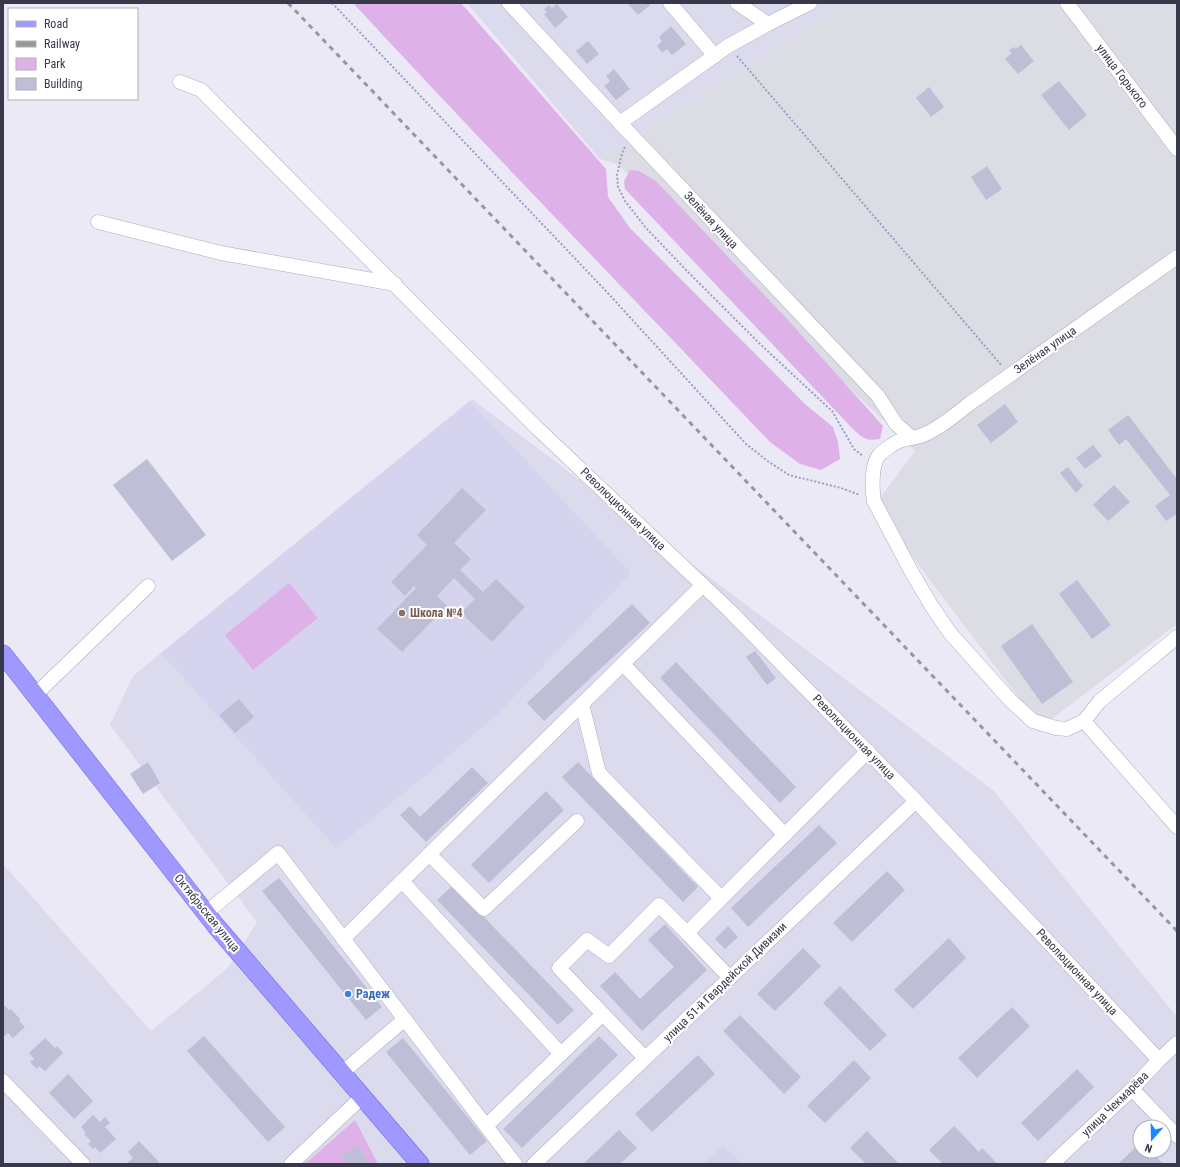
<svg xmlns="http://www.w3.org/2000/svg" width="1180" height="1167" viewBox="0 0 1180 1167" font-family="'Roboto Condensed',sans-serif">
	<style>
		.residential { fill: #dcdbed; fill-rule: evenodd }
		.industrial { fill: #dbdce4 }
		.education { fill: #d5d3ee }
		.green { fill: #deb2e9 }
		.building { fill: #bebfd7 }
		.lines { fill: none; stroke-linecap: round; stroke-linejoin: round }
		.minor-casing { stroke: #acacc1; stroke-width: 15 }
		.major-casing { stroke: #6d66e6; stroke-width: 19 }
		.path { stroke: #9d9dc3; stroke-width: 2; stroke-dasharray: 2 2; stroke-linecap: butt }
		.minor { stroke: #fff; stroke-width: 14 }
		.major { stroke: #9f98ff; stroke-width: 18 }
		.rail { stroke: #989898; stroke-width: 3; stroke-dasharray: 5 5; stroke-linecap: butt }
		.education-dot { fill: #8d6e63; stroke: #fff; stroke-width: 1.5 }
		.shop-dot { fill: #3f7fe0; stroke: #fff; stroke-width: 1.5 }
		.labels { text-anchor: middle; stroke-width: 4; stroke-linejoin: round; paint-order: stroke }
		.street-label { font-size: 12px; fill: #373849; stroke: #fff }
		.education-label { font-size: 12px; font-weight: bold; fill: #785e54; stroke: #fff; text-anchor: start }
		.shop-label { font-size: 12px; font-weight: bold; fill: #366cbe; stroke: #fff; text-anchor: start }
	</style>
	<rect width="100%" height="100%" fill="#eae9f5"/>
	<g class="residential">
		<path d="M467,3H848L600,159Z"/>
		<path d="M472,399L994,791L1177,1017V1164H3V864L151,1031L228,968L257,922L110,725L133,676ZM1140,1127H1164V1151H1140Z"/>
	</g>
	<path class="industrial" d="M848,3H1177V624L1041,727L874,506L915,451L617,164L600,159Z"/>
	<g class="education">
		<path d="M470,401L631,573L499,713L436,767L336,848L161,653Z"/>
		<path d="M723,1145L742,1164H704Z"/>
	</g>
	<g class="green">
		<path d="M353,3H461L606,169L608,197L630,228L806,405L833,427L838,442L840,459L821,470L800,464L770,442C631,296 490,151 353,3Z"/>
		<path d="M630,170L639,171L656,181L788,320L883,426L880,439C864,442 861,436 850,426L625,189L624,181Z"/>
		<path d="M289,583L318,618L253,670L225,635Z"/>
		<path d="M355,1120L378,1164H305Z"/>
	</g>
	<g class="building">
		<path d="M627,3H649L650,5L638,15Z"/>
		<path d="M557,4L568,17L555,28L544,14L547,12L544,9L549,5L552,8Z"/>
		<path d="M671,26L686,44L672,55L667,49L662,53L657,46L662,41L659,37Z"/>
		<path d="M588,41L599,54L587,64L576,51Z"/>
		<path d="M1021,45L1034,61L1018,74L1005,59L1012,53L1009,50L1014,47L1016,49Z"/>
		<path d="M614,69L630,89L616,100L604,86L610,81L606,76Z"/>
		<path d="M1059,81L1087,115L1069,130L1041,95Z"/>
		<path d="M929,87L944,107L931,117L916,98Z"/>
		<path d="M987,166L1002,189L986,200L971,177Z"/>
		<path d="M1005,404L1018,422L991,443L977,425Z"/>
		<path d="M1128,415L1177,479V514L1166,521L1155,506L1170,495L1126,439L1119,445L1108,430Z"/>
		<path d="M1093,445L1102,456L1085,469L1076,458Z"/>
		<path d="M147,459L206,535L172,561L113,485Z"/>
		<path d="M1068,467L1083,486L1076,493L1060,473Z"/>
		<path d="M1114,485L1130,502L1108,521L1093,505Z"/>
		<path d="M462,488L486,510L454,543L471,559L460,570L483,592L496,579L525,607L492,642L461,613L475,599L454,578L437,596L447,606L402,652L377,629L416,588L414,586L405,596L391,582L427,545L417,535Z"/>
		<path d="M1077,580L1111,625L1092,639L1059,594Z"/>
		<path d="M632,604L650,623L544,721L527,703Z"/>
		<path d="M1032,624L1073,682L1042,704L1001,646Z"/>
		<path d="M755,651L776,678L767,685L746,657Z"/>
		<path d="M676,662L796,787L780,803L660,678Z"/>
		<path d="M239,699L254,717L235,733L219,715Z"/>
		<path d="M148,762L160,783L143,794L130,774Z"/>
		<path d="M578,762L698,887L683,902L562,777Z"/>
		<path d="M472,767L488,783L426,842L400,815L410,806L420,817Z"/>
		<path d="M546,791L564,810L489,883L471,865Z"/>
		<path d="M819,825L837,843L748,927L731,908Z"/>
		<path d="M887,871L905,890L852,942L833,923Z"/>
		<path d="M279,878L382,1007L366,1020L262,891Z"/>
		<path d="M453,885L574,1010L558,1025L437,900Z"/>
		<path d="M665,924L707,970L642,1031L600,986L615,972L640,999L674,967L648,940Z"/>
		<path d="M728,926L738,937L725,949L715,939Z"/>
		<path d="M949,938L966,958L913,1009L894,990Z"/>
		<path d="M803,948L821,966L775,1011L757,994Z"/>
		<path d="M840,986L887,1035L870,1051L823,1003Z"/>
		<path d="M3,1004L9,1010L11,1009L21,1020L19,1021L25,1027L13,1038L8,1033L5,1036L3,1034Z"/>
		<path d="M1012,1007L1030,1026L977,1078L958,1058Z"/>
		<path d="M740,1015L801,1077L784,1094L723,1031Z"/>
		<path d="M204,1036L285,1127L268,1142L187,1051Z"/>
		<path d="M599,1036L618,1055L522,1148L503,1129Z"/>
		<path d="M45,1038L55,1048L57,1046L63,1053L45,1071L39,1066L37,1069L30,1062L34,1059L29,1053Z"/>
		<path d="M403,1038L487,1141L470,1155L386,1052Z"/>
		<path d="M698,1055L715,1074L652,1132L635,1114Z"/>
		<path d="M854,1060L871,1078L825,1123L807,1106Z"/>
		<path d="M1077,1069L1094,1087L1038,1141L1021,1123Z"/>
		<path d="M68,1074L93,1101L74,1119L49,1093Z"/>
		<path d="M93,1115L100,1122L105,1117L110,1123L105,1127L116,1139L100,1153L95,1147L93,1149L88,1144L91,1141L84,1134L86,1133L81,1127Z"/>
		<path d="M954,1126L979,1152L982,1148L998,1164H943L929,1150Z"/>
		<path d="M619,1130L637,1148L620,1164H583Z"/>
		<path d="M867,1131L899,1164H866L850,1148Z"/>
		<path d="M139,1141L159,1162L156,1164H126L133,1158L128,1152Z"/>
		<path d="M1140,1143V1151H1151L1163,1164H1118Z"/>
		<path d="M356,1145L371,1164H349L342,1156Z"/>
	</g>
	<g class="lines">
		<g class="minor-casing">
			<g id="minor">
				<path d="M509,3L620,123L878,396L896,424L911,437"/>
				<path d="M670,3L715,56"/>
				<path d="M737,3L768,24"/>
				<path d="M1067,3L1177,149"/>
				<path d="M180,82L201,90L536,427L729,610L916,801L1159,1060"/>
				<path d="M620,123L728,46L768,24L810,3"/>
				<path d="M98,222L221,253L395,284"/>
				<path d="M1177,257L969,404C955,415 940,428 923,435C917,438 907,438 899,441C895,443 881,452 879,455C871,466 872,489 874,501L911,571L931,605L950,633L1010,700L1033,721L1056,728L1067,729L1084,721L1100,701L1177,637"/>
				<path d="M623,664L785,835"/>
				<path d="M35,695L148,586"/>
				<path d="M582,704L599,773L721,898"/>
				<path d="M1084,721L1177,827"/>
				<path d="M429,854L484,909L577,821"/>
				<path d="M402,881L561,1054L486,1126"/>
				<path d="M206,913L278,853L515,1164"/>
				<path d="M343,939L703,585"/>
				<path d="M730,978L687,933L868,751"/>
				<path d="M561,1054L603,1014"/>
				<path d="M645,1058L559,968L587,940L609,956L659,905L687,933"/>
				<path d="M342,1073L405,1019"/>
				<path d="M3,1081L83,1164"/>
				<path d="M1132,1089L1177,1136"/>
				<path d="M291,1164L362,1097"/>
				<path d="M534,1164L916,801"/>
				<path d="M1052,1164L1132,1089L1159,1060L1177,1043"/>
			</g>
		</g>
		<g class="major-casing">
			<path id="major" d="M3,654L216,926L420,1164"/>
		</g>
		<g class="path">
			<path d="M332,3L605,290L746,444L769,462L789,475L841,488L860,495"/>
			<path d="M737,56L1002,366"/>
			<path d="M625,147L622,153L617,175L618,187L625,201L646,228L687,271L760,344L832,411L854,449L863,456"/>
		</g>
		<use href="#minor" class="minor"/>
		<use href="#major" class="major"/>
		<path class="rail" d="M288,3L1177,931"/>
	</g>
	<circle class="education-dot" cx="402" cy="613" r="4"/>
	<circle class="shop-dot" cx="348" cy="994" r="4"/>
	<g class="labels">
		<g class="street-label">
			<text transform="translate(1122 76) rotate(53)" y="4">улица Горького</text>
			<text transform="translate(711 220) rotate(47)" y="4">Зелёная улица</text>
			<text transform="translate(1045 350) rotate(-35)" y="4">Зелёная улица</text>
			<text transform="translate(623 509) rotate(44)" y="4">Революционная улица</text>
			<text transform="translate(854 737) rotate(46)" y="4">Революционная улица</text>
			<text transform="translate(207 913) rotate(51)" y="4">Октябрьская улица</text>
			<text transform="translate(1077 972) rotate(47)" y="4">Революционная улица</text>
			<text transform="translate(725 982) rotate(-44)" y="4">улица 51-й Гвардейской Дивизии</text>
			<text transform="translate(1115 1104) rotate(-44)" y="4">улица Чекмарёва</text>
		</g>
		<g class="education-label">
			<text x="410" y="617">Школа №4</text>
		</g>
		<g class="shop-label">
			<text x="356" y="998">Радеж</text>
		</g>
	</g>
	<rect width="1180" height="1167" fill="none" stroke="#373849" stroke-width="8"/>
	<rect x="8" y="8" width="130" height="92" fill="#ffffff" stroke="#afafb6"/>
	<rect x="16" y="21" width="20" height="6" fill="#9f98ff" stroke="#afafb6"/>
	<text x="44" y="28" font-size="12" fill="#373849">Road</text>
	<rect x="16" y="41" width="20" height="6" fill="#989898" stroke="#afafb6"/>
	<text x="44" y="48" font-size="12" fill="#373849">Railway</text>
	<rect x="16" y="58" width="20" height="12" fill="#deb2e9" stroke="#afafb6"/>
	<text x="44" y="68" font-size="12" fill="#373849">Park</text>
	<rect x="16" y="78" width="20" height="12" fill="#bebfd7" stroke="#afafb6"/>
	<text x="44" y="88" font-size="12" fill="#373849">Building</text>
	<g transform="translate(1152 1139) rotate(200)"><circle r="19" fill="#ffffff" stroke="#afafb6"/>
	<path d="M0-3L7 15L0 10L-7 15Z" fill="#198afd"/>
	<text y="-6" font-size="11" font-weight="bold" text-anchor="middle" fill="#373849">N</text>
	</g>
</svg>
